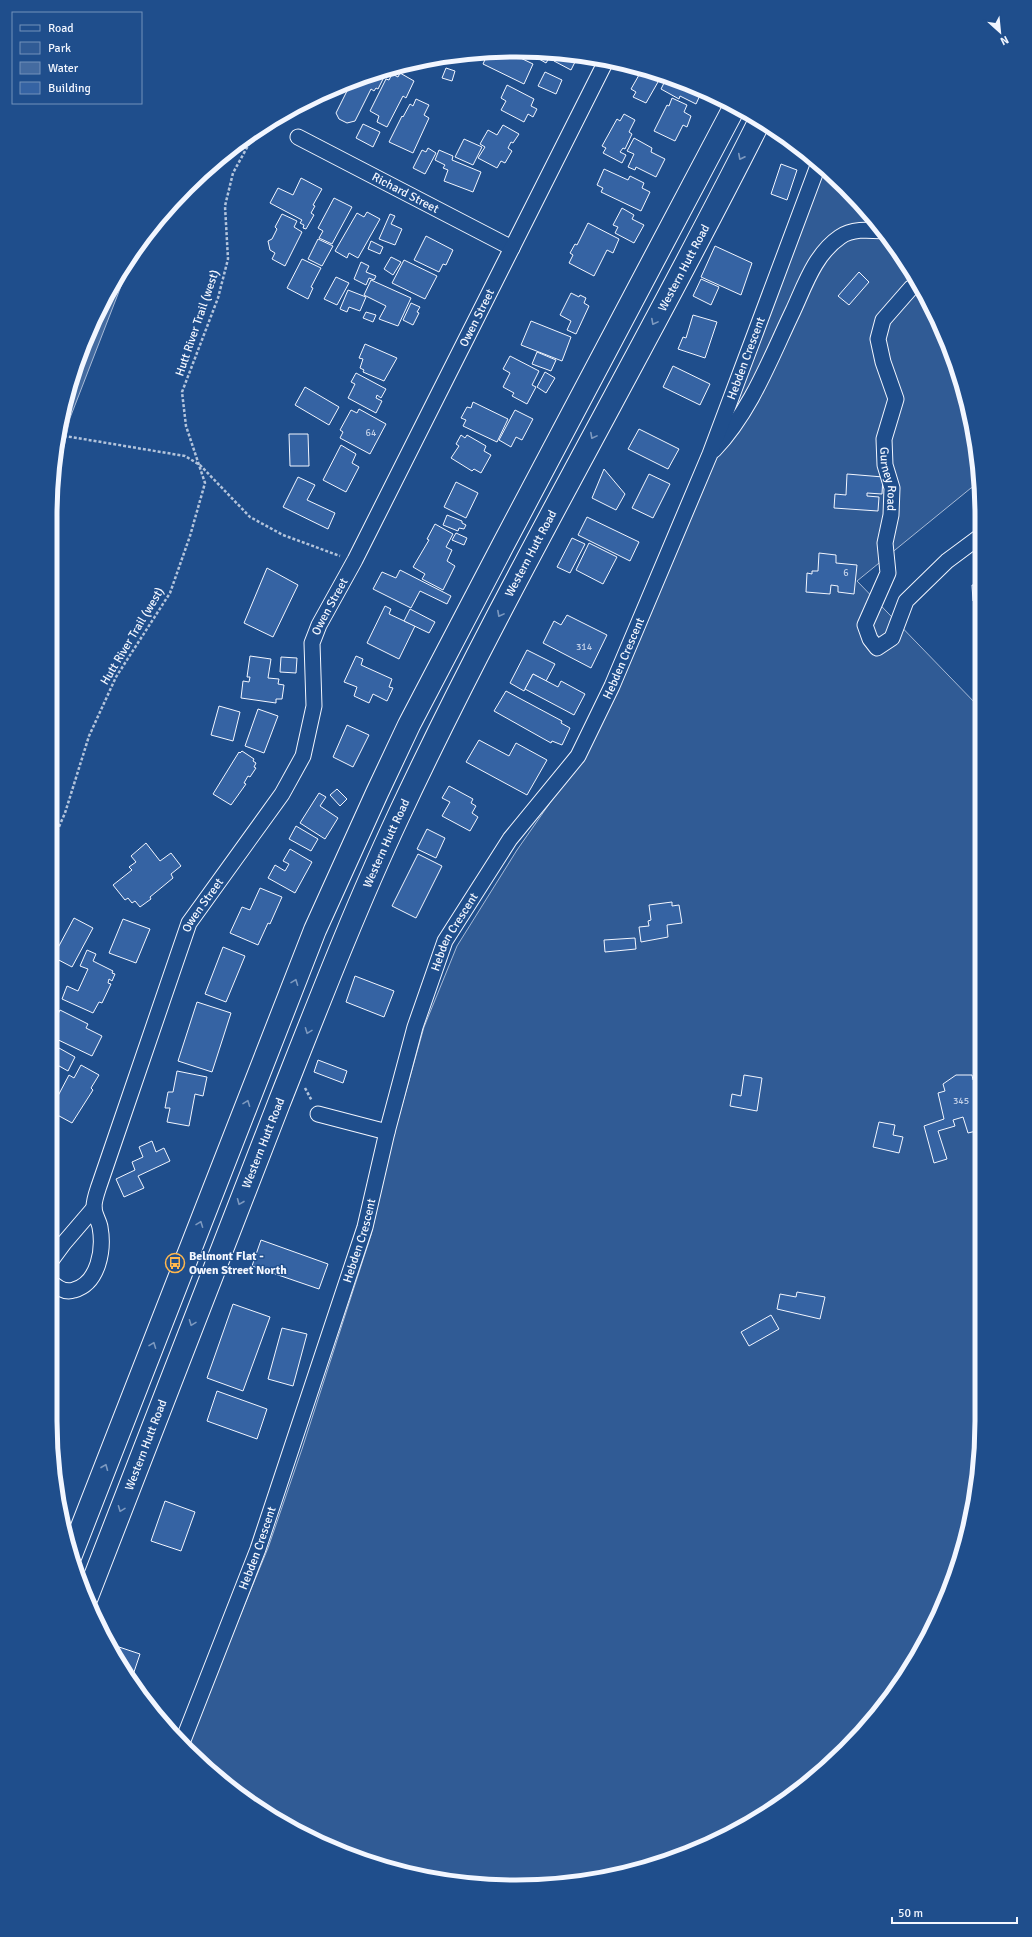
<svg xmlns="http://www.w3.org/2000/svg" width="1032" height="1937" viewBox="0 0 1032 1937" font-family="Signika,sans-serif">
	<style>
		.green { fill: #305b95; stroke: #a8bbd7 }
		.water { fill: #446ba0; stroke: #a8bbd7 }
		.building { fill: #3563a3; stroke: #f2f6ff }
		.lines { fill: none; stroke-linecap: round; stroke-linejoin: round }
		.street-casing { stroke: #f2f6ff; stroke-width: 17 }
		.highway-casing { stroke: #f2f6ff; stroke-width: 24 }
		.path { stroke: #b3c4dc; stroke-width: 2.5; stroke-dasharray: 3 2; stroke-linecap: butt }
		.street { stroke: #1f4e8c; stroke-width: 15 }
		.highway { stroke: #1f4e8c; stroke-width: 22 }
		.oneway { stroke: #7e9ac0 }
		.labels { text-anchor: middle; stroke-width: 3; stroke-linejoin: round; paint-order: stroke }
		.number-label { font-size: 10px; fill: #c3d1e8 }
		.street-label { font-size: 12px; fill: #f2f6ff; stroke: #1f4e8c }
		.poi-label { font-size: 12px; font-weight: bold; fill: #f2f6ff; stroke: #1f4e8c; text-anchor: start }
		.rim { fill: none; stroke: #f2f6ff; stroke-width: 5 }
	</style>
	<rect width="100%" height="100%" fill="#1f4e8c"/>
	<path class="green" d="M823,166L886,233L947,338L978,455V486L971,488L857,581L979,707L981,1451L964,1547L934,1627L886,1705L823,1771L775,1809L695,1851L636,1871L547,1886H485L396,1871L337,1851L257,1809L209,1771L186,1747L268,1548L302,1449L371,1235L392,1141L424,1027L457,946L517,850L582,757Z"/>
	<path class="water" d="M135,250L70,418L51,509V486L66,396L98,310Z"/>
	<g class="building">
		<path d="M547,51L553,52L546,63L527,52Z"/>
		<path d="M508,52L533,64L524,84L483,64L488,53L495,57L497,53Z"/>
		<path d="M558,53L578,56L571,70L554,61Z"/>
		<path d="M446,68L455,71L452,81L442,78Z"/>
		<path d="M643,68L662,75L646,103L633,97L636,92L631,89Z"/>
		<path d="M376,72L384,77L378,89L376,88L374,91L371,89L355,121L347,123L339,119L336,113L352,81Z"/>
		<path d="M545,72L562,80L556,94L538,86Z"/>
		<path d="M400,73L414,81L406,98L403,96L387,127L377,122L379,116L370,111L386,79L389,80L392,74L398,77Z"/>
		<path d="M667,77L702,91L696,104L680,96L679,99L661,89Z"/>
		<path d="M507,85L534,99L531,106L537,109L533,117L528,114L524,122L501,110L506,101L501,98Z"/>
		<path d="M672,98L687,105L684,112L691,116L687,127L683,125L675,141L654,131L667,105L669,106Z"/>
		<path d="M416,99L429,105L424,115L429,118L413,153L389,142L402,116L403,117L410,104L413,106Z"/>
		<path d="M624,114L635,120L629,132L632,134L625,149L623,148L620,152L626,155L622,163L603,153L606,148L602,146L617,119L620,121Z"/>
		<path d="M363,124L380,132L373,147L356,138Z"/>
		<path d="M503,125L519,134L513,143L511,142L508,148L512,151L505,163L501,161L497,168L478,158L485,147L480,144L488,130L497,135Z"/>
		<path d="M634,138L652,148L651,152L665,159L656,177L636,167L635,170L628,167L634,154L627,151Z"/>
		<path d="M464,139L482,147L473,165L455,157Z"/>
		<path d="M428,148L436,153L425,174L413,168L422,150L426,152Z"/>
		<path d="M439,150L453,156L452,160L481,172L473,192L444,181L448,170L443,168L445,165L435,160Z"/>
		<path d="M781,164L797,170L787,200L771,194Z"/>
		<path d="M604,169L628,180L630,176L644,183L642,188L650,192L641,211L601,192L603,188L597,185Z"/>
		<path d="M301,178L322,189L313,205L315,206L311,213L314,215L306,229L303,228L304,225L300,223L302,220L270,203L278,188L293,195Z"/>
		<path d="M334,198L352,207L332,244L319,238L323,231L318,228Z"/>
		<path d="M622,208L634,215L632,219L644,225L634,243L615,233L618,227L613,225Z"/>
		<path d="M367,212L380,219L358,258L349,253L347,258L335,251L357,213L364,217Z"/>
		<path d="M282,214L297,221L294,227L302,232L285,266L272,259L275,253L270,250L268,241L272,239L277,229L275,227Z"/>
		<path d="M390,214L395,216L391,224L402,229L395,245L379,239Z"/>
		<path d="M588,223L619,239L613,253L607,250L594,276L569,263L573,255L570,253L575,244L577,245Z"/>
		<path d="M426,236L453,250L446,265L443,264L439,272L414,260Z"/>
		<path d="M318,239L333,246L322,266L308,259Z"/>
		<path d="M371,241L383,247L380,254L368,249Z"/>
		<path d="M715,246L752,263L741,295L701,277Z"/>
		<path d="M391,257L401,262L393,275L384,269Z"/>
		<path d="M302,259L321,268L311,287L313,288L308,299L287,288Z"/>
		<path d="M404,260L437,276L425,299L392,283Z"/>
		<path d="M361,262L369,266L366,272L376,276L374,280L369,278L366,285L354,279Z"/>
		<path d="M859,272L869,282L849,305L838,296Z"/>
		<path d="M336,277L349,283L337,305L324,299Z"/>
		<path d="M701,279L719,287L711,305L693,296Z"/>
		<path d="M371,280L411,298L398,326L379,319L386,306L364,295Z"/>
		<path d="M348,290L366,297L360,311L349,307L347,312L340,309Z"/>
		<path d="M571,293L579,297L580,295L586,298L584,303L589,306L576,334L567,330L571,321L560,315Z"/>
		<path d="M411,303L420,307L417,312L419,313L413,325L403,320Z"/>
		<path d="M366,312L376,315L373,322L363,318Z"/>
		<path d="M693,315L717,322L705,358L678,349L683,337L686,338Z"/>
		<path d="M531,321L571,337L562,361L521,345Z"/>
		<path d="M365,344L397,358L384,381L363,372L364,370L360,368L363,359L359,358Z"/>
		<path d="M537,352L556,360L551,371L532,364Z"/>
		<path d="M510,356L539,371L532,385L536,387L527,404L512,396L514,393L503,387L510,373L503,369Z"/>
		<path d="M673,366L710,384L700,405L663,387Z"/>
		<path d="M545,372L555,378L546,393L537,387Z"/>
		<path d="M356,373L386,389L381,398L377,395L376,398L382,401L376,413L348,398L355,384L351,382Z"/>
		<path d="M305,387L339,407L329,425L295,405Z"/>
		<path d="M473,402L508,419L497,442L463,426L466,420L461,418L467,407L471,408Z"/>
		<path d="M359,409L386,424L370,454L340,438L343,432L340,430L351,410L357,413Z"/>
		<path d="M515,410L533,419L522,440L516,437L511,447L499,440Z"/>
		<path d="M639,429L679,449L668,469L628,449Z"/>
		<path d="M289,434H308L309,466H290Z"/>
		<path d="M461,435L465,438L467,435L486,446L484,451L491,455L481,473L474,469L472,471L451,458L459,446L456,444Z"/>
		<path d="M341,445L356,454L352,463L359,467L346,492L323,480Z"/>
		<path d="M604,469L625,494L616,510L592,498Z"/>
		<path d="M649,474L670,484L653,518L632,508Z"/>
		<path d="M847,474L883,477L882,494L867,493V496L879,497L878,511L834,508L835,494L846,495Z"/>
		<path d="M298,477L315,485L307,500L335,513L328,529L283,507Z"/>
		<path d="M456,482L478,493L466,518L444,507Z"/>
		<path d="M447,515L462,521V523L466,525L464,529L459,528L458,531L443,525Z"/>
		<path d="M587,517L639,542L630,561L578,535Z"/>
		<path d="M435,524L453,534L446,547L452,550L447,561L455,566L443,590L422,579L425,574L413,567L429,540L427,539Z"/>
		<path d="M456,533L467,538L464,545L452,540Z"/>
		<path d="M572,538L585,544L570,573L557,567Z"/>
		<path d="M589,543L617,557L603,584L576,570Z"/>
		<path d="M819,553L836,555V563L857,565L854,594L838,592V586L831,585L830,594L806,592L807,573L812,574V571H818Z"/>
		<path d="M267,568L298,585L273,637L244,623Z"/>
		<path d="M400,570L451,596L447,604L420,591L411,608L373,589L382,572L396,578Z"/>
		<path d="M977,578H978V601H973L972,585H977Z"/>
		<path d="M385,606L391,609L389,614L415,626L399,659L367,643Z"/>
		<path d="M410,609L435,622L429,633L404,621Z"/>
		<path d="M567,615L607,635L591,668L543,643L554,621L561,625Z"/>
		<path d="M527,650L555,664L546,681L533,674L524,691L510,683Z"/>
		<path d="M250,656L271,659L268,678L279,679L278,684L284,685L282,699H276V703L241,698L243,681L249,682L250,677H247Z"/>
		<path d="M356,656L363,659L361,665L392,679L389,687L393,688L387,701L373,694L369,703L354,696L357,687L344,682Z"/>
		<path d="M281,657L297,658L296,673L280,672Z"/>
		<path d="M533,674L558,687L561,681L585,694L574,715L525,689Z"/>
		<path d="M506,691L562,721L561,723L570,728L562,745L552,741L551,743L494,711Z"/>
		<path d="M219,706L240,712L233,741L211,735Z"/>
		<path d="M258,709L278,716L264,753L245,746Z"/>
		<path d="M347,725L369,735L353,767L333,757Z"/>
		<path d="M479,740L509,756L516,743L547,760L527,795L466,762Z"/>
		<path d="M242,751L254,759L253,761L256,763L254,767L256,768L250,777L248,776L244,783L246,784L231,805L213,794L239,752L240,753Z"/>
		<path d="M449,786L473,799L471,803L476,806L472,813L478,817L470,831L442,816L450,802L442,798Z"/>
		<path d="M337,789L347,799L340,806L330,795Z"/>
		<path d="M319,793L326,797L320,806L338,818L325,839L300,823Z"/>
		<path d="M296,826L318,839L311,851L289,839Z"/>
		<path d="M427,829L445,838L436,858L417,849Z"/>
		<path d="M146,843L160,861L171,853L181,866L171,874L173,878L150,897L151,899L140,907L135,901L132,903L128,898L125,900L113,885L132,870L129,867L136,862L131,856Z"/>
		<path d="M290,849L312,862L295,893L268,878L275,865L285,871L289,864L283,861Z"/>
		<path d="M418,854L442,866L416,918L392,906Z"/>
		<path d="M260,888L282,897L270,924L268,923L258,945L230,933L242,907L250,910Z"/>
		<path d="M672,902V906L679,905L682,923L667,925L668,937L641,942L639,927L649,926L648,921L651,920L649,905Z"/>
		<path d="M74,918L93,928L72,967L53,957Z"/>
		<path d="M123,919L150,929L136,963L109,953Z"/>
		<path d="M635,938L636,949L605,952L604,940Z"/>
		<path d="M223,947L245,956L226,1002L205,994Z"/>
		<path d="M87,950L96,954L93,961L113,971L112,973L115,974L112,981L109,979L108,983L111,984L102,1003L99,1002L93,1013L62,999L67,986L78,991L88,969L80,966Z"/>
		<path d="M355,976L394,991L384,1017L346,1002Z"/>
		<path d="M197,1002L231,1013L212,1072L178,1061Z"/>
		<path d="M60,1010L88,1024L86,1028L102,1036L92,1056L50,1036V1030Z"/>
		<path d="M59,1048L75,1057L68,1071L52,1062Z"/>
		<path d="M318,1060L347,1071L343,1083L314,1072Z"/>
		<path d="M81,1065L99,1075L91,1088L93,1090L72,1123L50,1111L69,1075L74,1078Z"/>
		<path d="M177,1071L207,1077L203,1096L195,1094L189,1126L167,1122L170,1108H165L168,1092H173Z"/>
		<path d="M744,1075L762,1078L757,1111L730,1106L732,1094L741,1096Z"/>
		<path d="M956,1075H972L973,1080H975L980,1099V1130L968,1133L963,1117L953,1120L955,1126L938,1131L947,1159L934,1163L924,1126L944,1119L938,1093L945,1091L943,1084Z"/>
		<path d="M879,1122L895,1125L893,1135L903,1137L899,1153L873,1147Z"/>
		<path d="M50,1136L57,1138L53,1155L50,1154Z"/>
		<path d="M152,1141L156,1152L164,1148L170,1161L138,1176L144,1188L124,1197L116,1179L135,1170L132,1162L143,1157L139,1147Z"/>
		<path d="M261,1240L328,1264L319,1289L252,1266Z"/>
		<path d="M797,1292L825,1297L820,1319L777,1309L780,1294L796,1297Z"/>
		<path d="M233,1304L270,1317L243,1391L207,1378Z"/>
		<path d="M771,1315L779,1329L749,1346L741,1332Z"/>
		<path d="M282,1328L307,1334L293,1386L268,1379Z"/>
		<path d="M217,1391L267,1409L257,1439L207,1421Z"/>
		<path d="M165,1501L195,1512L181,1551L151,1541Z"/>
		<path d="M107,1643L140,1654L131,1681L112,1654Z"/>
	</g>
	<g class="lines">
		<g class="street-casing">
			<g id="street">
				<path id="s1" d="M298,137L512,248"/>
				<path id="s2" d="M916,285L911,288L883,320L878,339L883,362L896,399L884,439L885,465L892,488L891,515L885,543L888,573L865,625L870,639L877,648L892,638L906,601L947,561L978,538"/>
				<path d="M714,450C751,411 770,359 793,311C805,285 815,254 840,237C852,228 870,230 884,231"/>
				<path d="M318,1114L387,1132"/>
				<path d="M50,1262L64,1243L94,1208"/>
				<path id="s3" d="M50,1281C56,1287 65,1293 74,1290C99,1283 104,1249 100,1227C99,1221 94,1214 94,1207C94,1200 97,1192 99,1186L189,923L282,794L303,756L314,706L312,643L319,625L355,560L606,61"/>
				<path id="s4" d="M182,1743L258,1549L365,1227L387,1132L415,1027L445,941L510,839L578,756L612,686L710,454L819,163"/>
			</g>
		</g>
		<g class="highway-casing">
			<g id="highway">
				<path d="M71,1555L315,930L377,793L409,725L502,547L735,106"/>
				<path id="s5" d="M87,1597C151,1432 214,1267 279,1103C317,1007 354,911 398,817C508,581 642,356 759,122"/>
			</g>
		</g>
		<g class="path">
			<path d="M59,435L185,456L200,465L250,517L283,535L340,556"/>
			<path d="M51,845L65,813L89,736L116,677L170,593L190,536L205,483L186,426L182,392L218,298L228,259L225,206L233,173L250,142V136"/>
			<path d="M305,1088L312,1101"/>
		</g>
		<use href="#street" class="street"/>
		<use href="#highway" class="highway"/>
	</g>
	<defs><path id="oneway-chevron" d="M-2-3.5L2.5 0L-2 3.5" fill="none" stroke-width="1.6" stroke-linecap="round" stroke-linejoin="round"/></defs>
	<g class="oneway">
		<use href="#oneway-chevron" transform="translate(741 157) rotate(117)"/>
		<use href="#oneway-chevron" transform="translate(654 322) rotate(118)"/>
		<use href="#oneway-chevron" transform="translate(593 436) rotate(118)"/>
		<use href="#oneway-chevron" transform="translate(500 614) rotate(118)"/>
		<use href="#oneway-chevron" transform="translate(295 982) rotate(-69)"/>
		<use href="#oneway-chevron" transform="translate(308 1031) rotate(111)"/>
		<use href="#oneway-chevron" transform="translate(247 1103) rotate(-69)"/>
		<use href="#oneway-chevron" transform="translate(240 1202) rotate(112)"/>
		<use href="#oneway-chevron" transform="translate(200 1224) rotate(-69)"/>
		<use href="#oneway-chevron" transform="translate(192 1323) rotate(111)"/>
		<use href="#oneway-chevron" transform="translate(153 1345) rotate(-69)"/>
		<use href="#oneway-chevron" transform="translate(105 1467) rotate(-68)"/>
		<use href="#oneway-chevron" transform="translate(121 1509) rotate(111)"/>
	</g>
	<defs>
		<g id="bus-ring" transform="scale(1)"><circle r="9.5" fill="#1f4e8c" stroke="#ffb74d" stroke-width="1.5"/><path d="M-5-6H5V4H4V6H2V4H-2V6H-4V4H-5ZM-3.5-4V0h7V-4ZM-3.5 1.2v1.5H-2V1.2ZM2 1.2v1.5H3.5V1.2Z" fill="#ffb74d"/></g>
	</defs>
	<g fill-rule="evenodd">
		<use href="#bus-ring" x="175" y="1263"/>
	</g>
	<g class="labels">
		<g class="number-label">
			<text x="371" y="436">64</text>
			<text x="846" y="576">6</text>
			<text x="584" y="650">314</text>
			<text x="961" y="1104">345</text>
		</g>
		<g class="street-label">
			<text dy="4" stroke="none"><textPath href="#s1" startOffset="121">Richard Street</textPath></text>
			<text dy="4" stroke="none"><textPath href="#s5" startOffset="1459">Western Hutt Road</textPath></text>
			<text dy="4" stroke="none"><textPath href="#s3" startOffset="1103">Owen Street</textPath></text>
			<text transform="translate(197 323) rotate(-71)" y="4">Hutt River Trail (west)</text>
			<text dy="4" stroke="none"><textPath href="#s4" startOffset="1505">Hebden Crescent</textPath></text>
			<text dy="4" stroke="none"><textPath href="#s2" startOffset="213">Gurney Road</textPath></text>
			<text dy="4" stroke="none"><textPath href="#s5" startOffset="1135">Western Hutt Road</textPath></text>
			<text dy="4" stroke="none"><textPath href="#s3" startOffset="779">Owen Street</textPath></text>
			<text transform="translate(132 636) rotate(-59)" y="4">Hutt River Trail (west)</text>
			<text dy="4" stroke="none"><textPath href="#s4" startOffset="1181">Hebden Crescent</textPath></text>
			<text dy="4" stroke="none"><textPath href="#s5" startOffset="811">Western Hutt Road</textPath></text>
			<text dy="4" stroke="none"><textPath href="#s3" startOffset="444">Owen Street</textPath></text>
			<text dy="4" stroke="none"><textPath href="#s4" startOffset="857">Hebden Crescent</textPath></text>
			<text dy="4" stroke="none"><textPath href="#s5" startOffset="487">Western Hutt Road</textPath></text>
			<text dy="4" stroke="none"><textPath href="#s4" startOffset="533">Hebden Crescent</textPath></text>
			<text dy="4" stroke="none"><textPath href="#s5" startOffset="163">Western Hutt Road</textPath></text>
			<text dy="4" stroke="none"><textPath href="#s4" startOffset="209">Hebden Crescent</textPath></text>
		</g>
		<g class="poi-label">
			<text x="189" y="1260">Belmont Flat -<tspan x="189" dy="14">Owen Street North</tspan></text>
		</g>
	</g>
	<path d="M0 0H1032V1937H0ZM516 57H516A459 459 0 0 1 975 516V1421A459 459 0 0 1 516 1880H516A459 459 0 0 1 57 1421V516A459 459 0 0 1 516 57Z" fill="#1f4e8c" fill-rule="evenodd"/>
	<path class="rim" d="M516 57H516A459 459 0 0 1 975 516V1421A459 459 0 0 1 516 1880H516A459 459 0 0 1 57 1421V516A459 459 0 0 1 516 57Z"/>
	<rect x="12" y="12" width="130" height="92" fill="#1f4e8c" stroke="#7391ba"/>
	<rect x="20" y="25" width="20" height="6" fill="#1f4e8c" stroke="#7391ba"/>
	<text x="48" y="32" font-size="12" fill="#f2f6ff">Road</text>
	<rect x="20" y="42" width="20" height="12" fill="#305b95" stroke="#7391ba"/>
	<text x="48" y="52" font-size="12" fill="#f2f6ff">Park</text>
	<rect x="20" y="62" width="20" height="12" fill="#446ba0" stroke="#7391ba"/>
	<text x="48" y="72" font-size="12" fill="#f2f6ff">Water</text>
	<rect x="20" y="82" width="20" height="12" fill="#3563a3" stroke="#7391ba"/>
	<text x="48" y="92" font-size="12" fill="#f2f6ff">Building</text>
	<g transform="translate(1000 32) rotate(153)" stroke="#1f4e8c" stroke-width="3" paint-order="stroke">
	<path d="M0-3L7 15L0 10L-7 15Z" fill="#f2f6ff"/>
	<text y="-6" font-size="11" font-weight="bold" text-anchor="middle" fill="#f2f6ff">N</text>
	</g>
	<path d="M892 1917v6h125v-6" fill="none" stroke="#f2f6ff" stroke-width="2"/>
	<text x="898" y="1917" font-size="12" fill="#f2f6ff" stroke="#1f4e8c" stroke-width="3" paint-order="stroke">50 m</text>
</svg>
